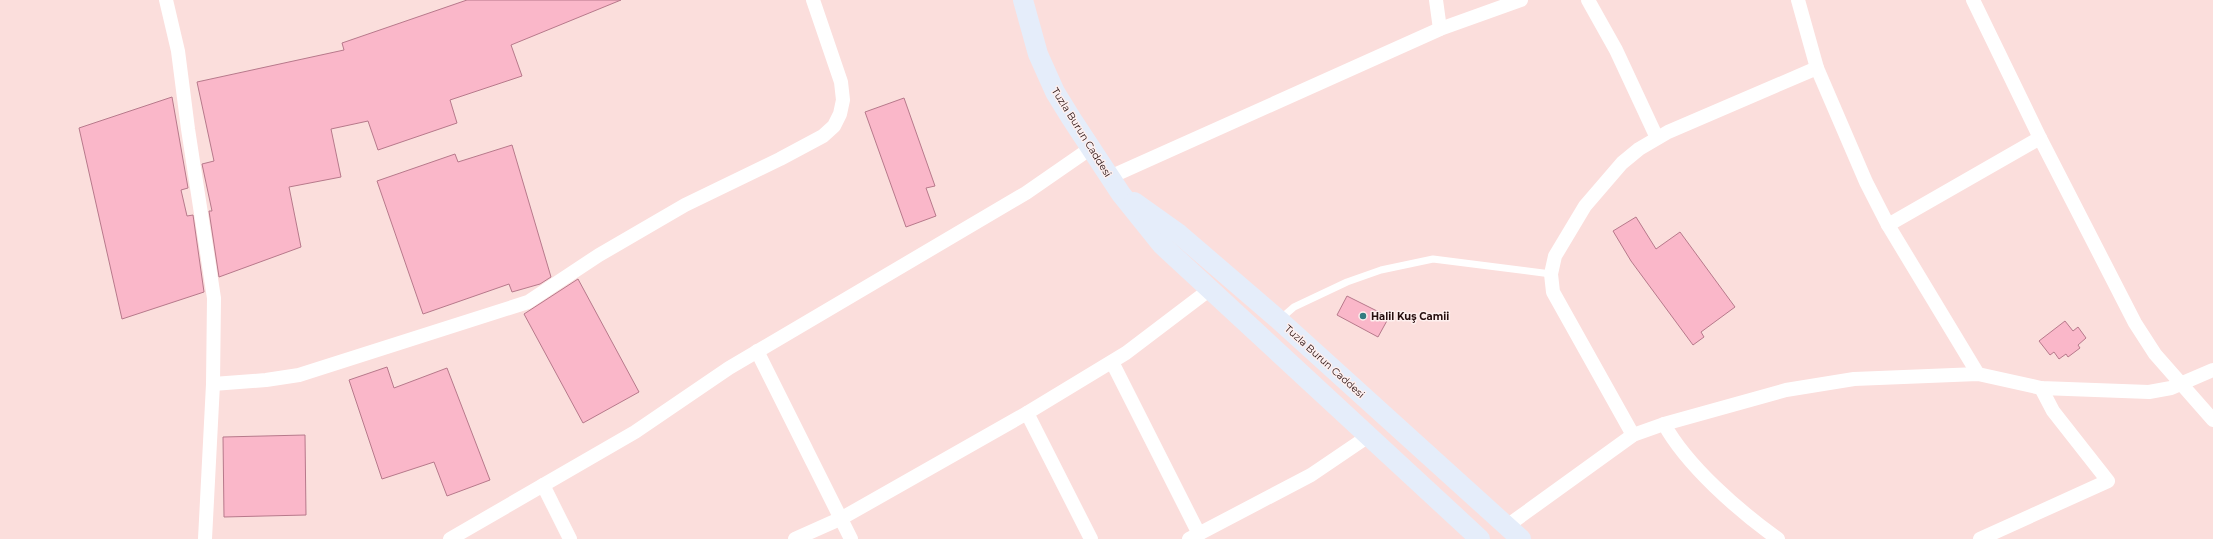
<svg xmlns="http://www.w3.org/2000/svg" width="2213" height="539" viewBox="0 0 2213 539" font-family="Montserrat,sans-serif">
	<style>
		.building { fill: #fab7c9; stroke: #b7798b }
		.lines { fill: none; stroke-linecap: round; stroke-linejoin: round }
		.lane { stroke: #fff; stroke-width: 7 }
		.street { stroke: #fff; stroke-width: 14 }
		.secondary { stroke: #e5edfa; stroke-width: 20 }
		.poi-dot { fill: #347c81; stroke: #feefee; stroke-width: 1.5 }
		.labels { text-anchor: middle; stroke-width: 3; stroke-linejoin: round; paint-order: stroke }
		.street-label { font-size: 10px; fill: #270f0f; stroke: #feefee }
		.poi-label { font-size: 10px; font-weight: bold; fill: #270f0f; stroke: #feefee; text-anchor: start }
	</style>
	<rect width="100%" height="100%" fill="#fbdedc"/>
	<g class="building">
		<path d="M467,0H621L511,45L522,76L450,100L457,123L378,150L368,121L331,129L341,177L289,187L301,247L219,277L209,211H212L202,164L214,161L197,82L344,50L342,43Z"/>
		<path d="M172,97L188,188L181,190L187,216L193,215L204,292L122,319L79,128Z"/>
		<path d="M904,98L935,186L926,188L936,216L906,227L865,112Z"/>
		<path d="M512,145L551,277L540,284L512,292L509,284L423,314L377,181L455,154L458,162Z"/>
		<path d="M1636,217L1656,249L1680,232L1735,307L1701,332L1704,337L1693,345L1631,261L1613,231Z"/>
		<path d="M578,279L639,392L583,423L524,314Z"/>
		<path d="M1347,296L1389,317L1378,337L1337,315Z"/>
		<path d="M2065,321L2073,331L2078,327L2086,338L2078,345L2080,348L2068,357L2066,354L2059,359L2054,352L2050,355L2039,341Z"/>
		<path d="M387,367L394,388L447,368L490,480L447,496L434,462L382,479L349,380Z"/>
		<path d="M305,435L306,515L224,517L223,437Z"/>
	</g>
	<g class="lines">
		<path class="lane" d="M1279,320L1294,307L1347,282L1381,270L1433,259L1551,274"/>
		<g class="street">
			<path d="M166,0L178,51L188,129L214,298L213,384L205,539"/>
			<path d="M1436,0L1440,29"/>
			<path d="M1588,0L1616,50L1657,138"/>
			<path d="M1798,0L1817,68L1866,182L1888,225L1978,374"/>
			<path d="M1973,0L2040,138L2135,323L2155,354L2213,420"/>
			<path d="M1110,177L1440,29L1521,0"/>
			<path d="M1888,225L2040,138"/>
			<path d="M757,351L851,539"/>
			<path d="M1112,362L1199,534"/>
			<path d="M213,384L266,380L299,375L528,302L599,255L685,205L780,159L823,136L834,126L840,114L843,100L841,82L813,0"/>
			<path d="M1027,413L1091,539"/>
			<path d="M1664,424C1687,466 1739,511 1778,539"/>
			<path d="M1633,435L1553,292L1551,274L1555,256L1585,206L1622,163L1639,149L1668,132L1817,68"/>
			<path d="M543,485L570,539"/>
			<path d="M1507,526L1633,435L1664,424L1786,390L1854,379L1978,374L2041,388L2149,392L2171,388L2213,370"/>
			<path d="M450,539L635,432L729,368L1026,193L1091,148"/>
			<path d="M795,539L842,518L1027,413L1126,353L1209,290"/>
			<path d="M1189,539L1311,475L1370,435"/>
			<path d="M1980,539L2108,481L2053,411L2041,388"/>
		</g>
		<g class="secondary">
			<path d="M1023,0L1038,54L1055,92L1071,118L1121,194L1162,245L1480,539"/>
			<path d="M1134,202L1179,234L1279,320L1521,539"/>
		</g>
	</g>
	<circle class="poi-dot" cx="1363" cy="316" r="4"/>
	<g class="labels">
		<g class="street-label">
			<text transform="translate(1082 132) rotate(58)" y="4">Tuzla Burun Caddesi</text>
			<text transform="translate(1325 361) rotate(42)" y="4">Tuzla Burun Caddesi</text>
		</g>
		<g class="poi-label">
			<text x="1371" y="320">Halil Kuş Camii</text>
		</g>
	</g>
</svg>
